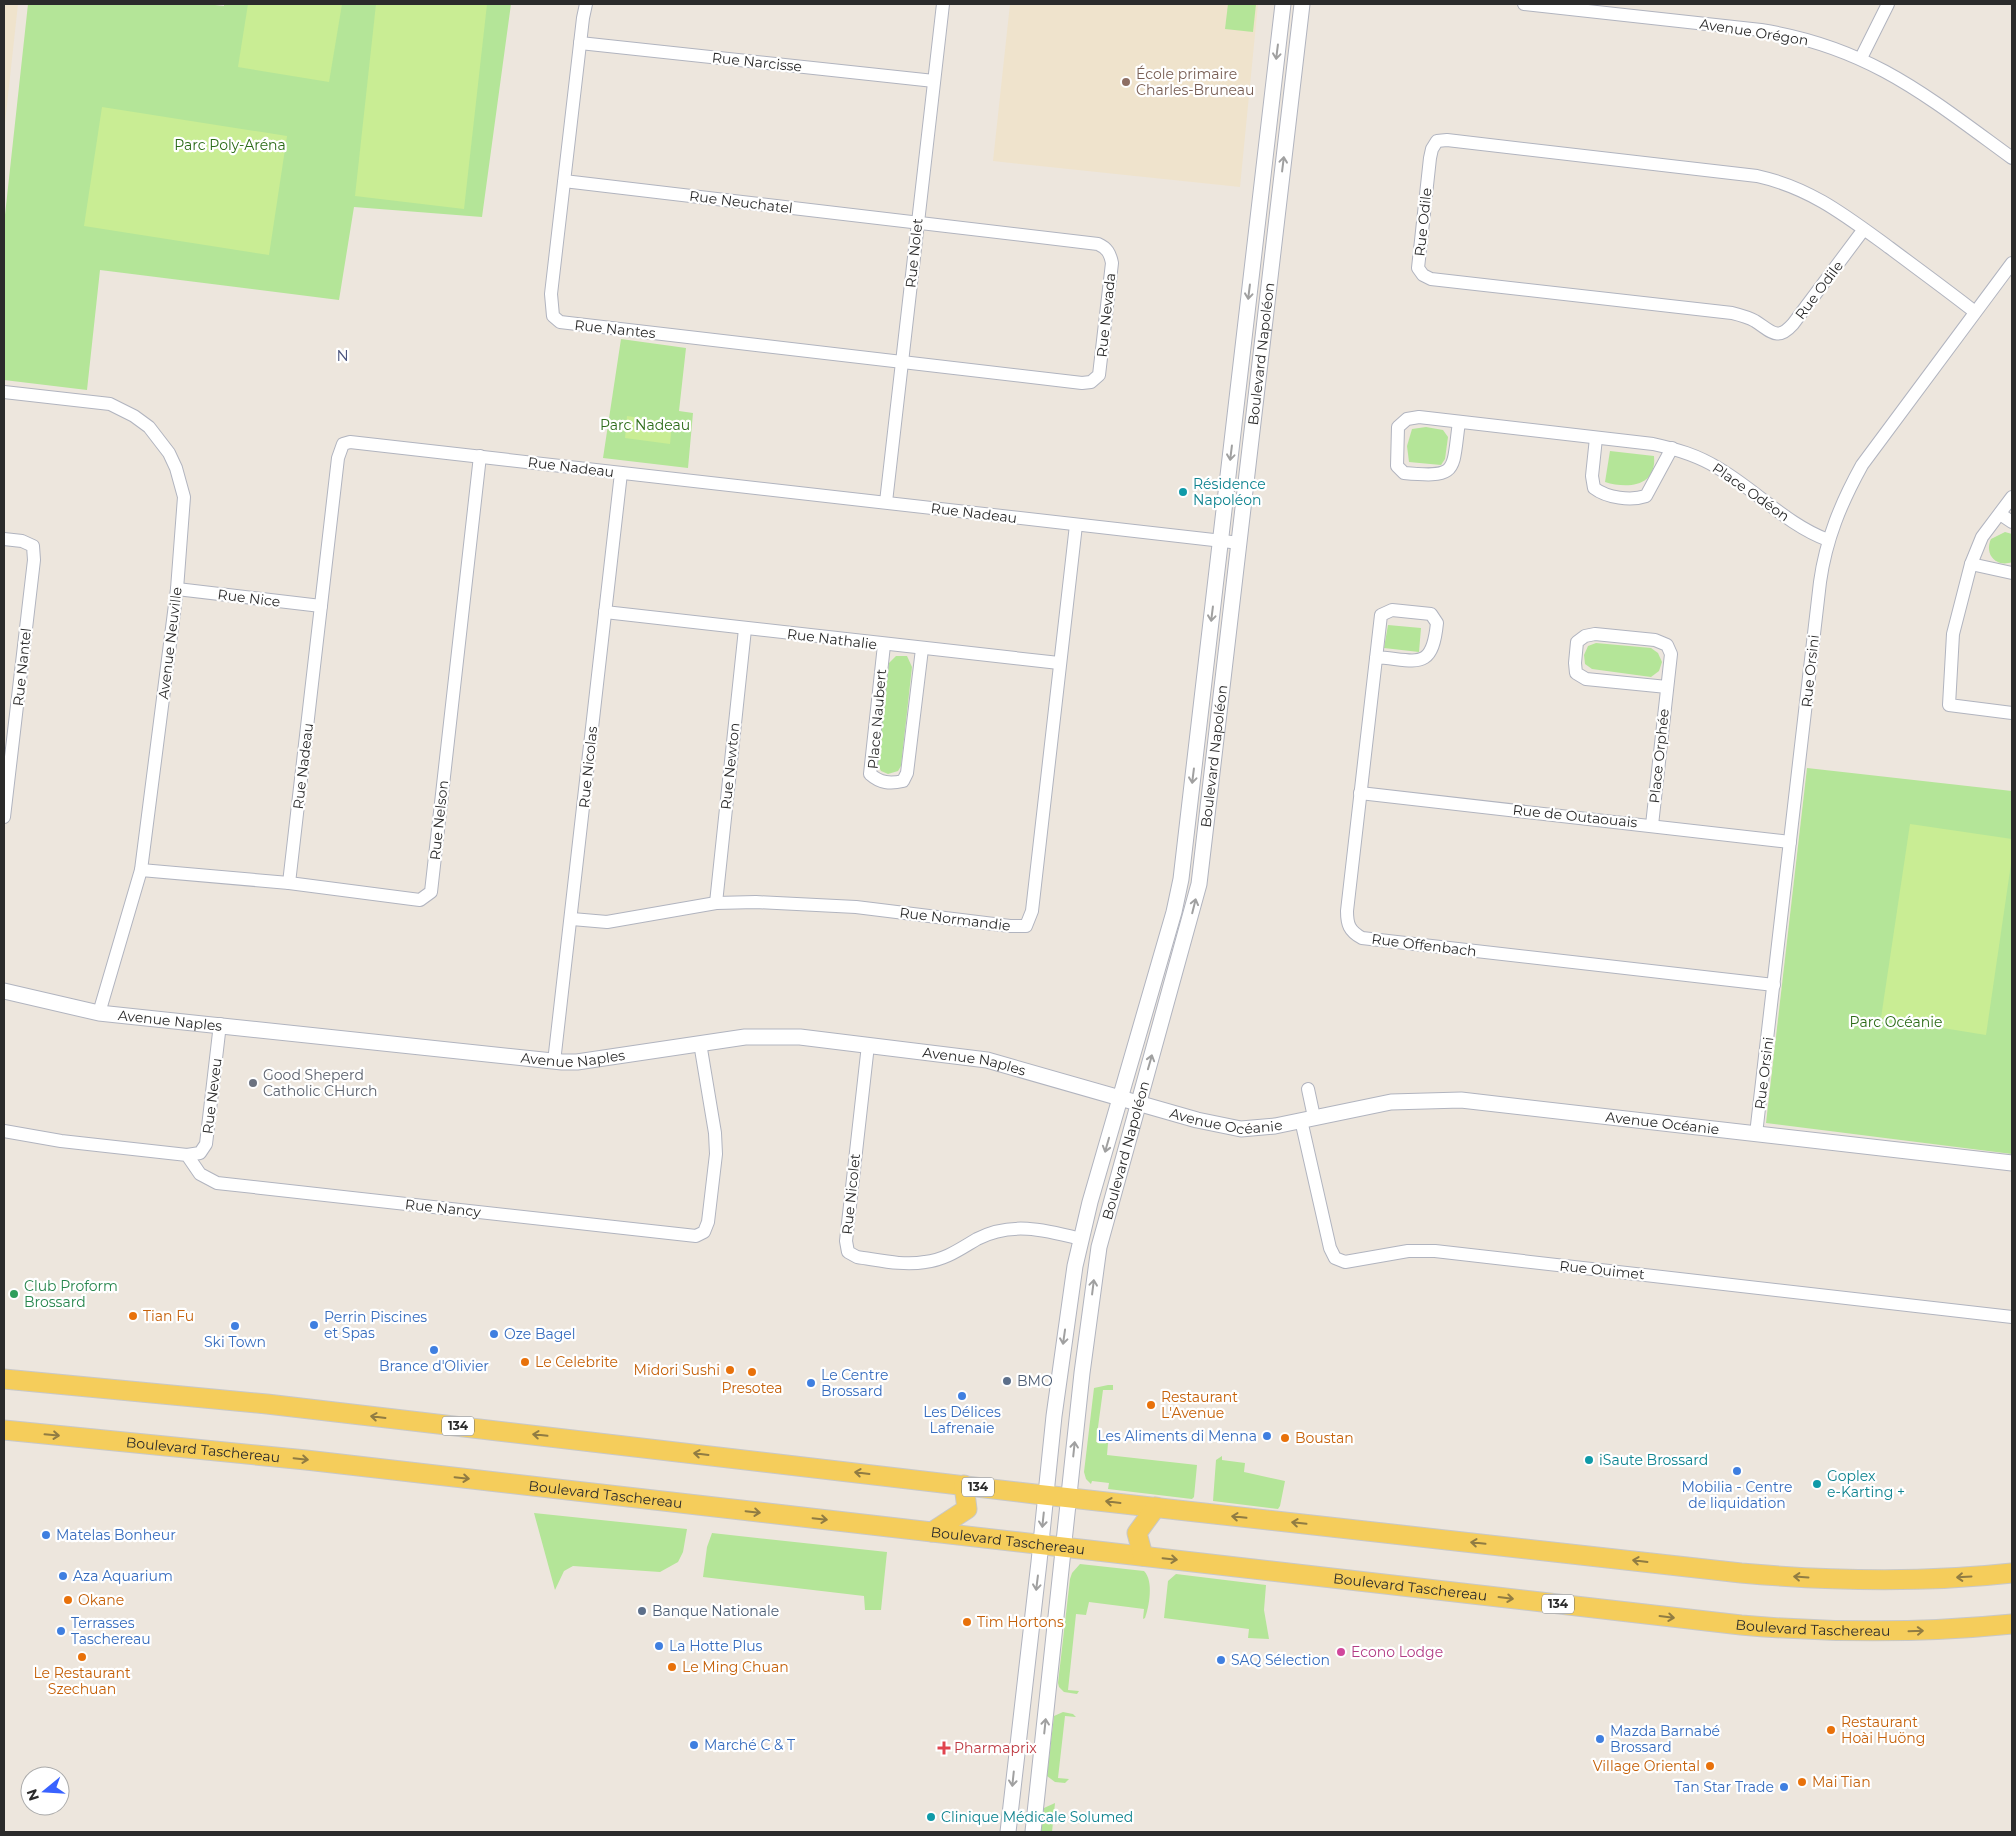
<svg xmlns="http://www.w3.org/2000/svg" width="2016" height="1836" viewBox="0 0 2016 1836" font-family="Montserrat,sans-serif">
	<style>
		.education { fill: #efe3cc }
		.green { fill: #b4e598 }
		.pitch { fill: #c9ed94 }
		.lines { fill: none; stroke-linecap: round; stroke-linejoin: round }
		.minor-casing { stroke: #b1b4bf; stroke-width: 14 }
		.tertiary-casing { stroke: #b1b4bf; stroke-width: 17 }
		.primary-casing { stroke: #c8c8c8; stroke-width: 21 }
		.minor { stroke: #fff; stroke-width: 12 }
		.tertiary { stroke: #fff; stroke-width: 15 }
		.primary { stroke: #f5cd5b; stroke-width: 19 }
		.oneway { stroke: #a0a0a0 }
		.oneway2 { stroke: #907c43 }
		.education-dot { fill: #8d6e63; stroke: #fff; stroke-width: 2 }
		.culture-dot { fill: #0f9aa8; stroke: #fff; stroke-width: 2 }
		.worship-dot { fill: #6b7280; stroke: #fff; stroke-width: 2 }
		.leisure-dot { fill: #2e9e5b; stroke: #fff; stroke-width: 2 }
		.food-dot { fill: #e8710a; stroke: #fff; stroke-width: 2 }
		.shop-dot { fill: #3f7fe0; stroke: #fff; stroke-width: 2 }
		.service-dot { fill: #5c6f8a; stroke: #fff; stroke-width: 2 }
		.hotel-dot { fill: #d1479c; stroke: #fff; stroke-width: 2 }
		.health-dot { fill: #e0444e; stroke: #fff; stroke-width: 2 }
		.labels { text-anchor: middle; stroke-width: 4.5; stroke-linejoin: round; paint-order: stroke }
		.shield { fill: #fff; stroke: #6b6b6b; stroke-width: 1 }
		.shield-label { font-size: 12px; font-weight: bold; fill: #2b2b2b }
		.street-label { font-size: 14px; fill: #2b2b2b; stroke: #fff }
		.education-label { font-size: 14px; fill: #785e54; stroke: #fff; text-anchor: start }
		.park-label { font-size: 14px; fill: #2b6b18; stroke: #fff }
		.culture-label { font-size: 14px; fill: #0d838f; stroke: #fff; text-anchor: start }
		.worship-label { font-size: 14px; fill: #5b616d; stroke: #fff; text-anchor: start }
		.leisure-label { font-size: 14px; fill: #27864d; stroke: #fff; text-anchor: start }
		.food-label { font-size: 14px; fill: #c56008; stroke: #fff; text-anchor: start }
		.shop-label { font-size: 14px; fill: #366cbe; stroke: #fff; text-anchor: start }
		.service-label { font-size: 14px; fill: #4e5e75; stroke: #fff; text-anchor: start }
		.hotel-label { font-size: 14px; fill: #b23c85; stroke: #fff; text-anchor: start }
		.health-label { font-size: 14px; fill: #be3a42; stroke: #fff; text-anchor: start }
		.neighbourhood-label { font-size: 15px; letter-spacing: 1px; fill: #4a547e; stroke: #fff }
	</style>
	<rect width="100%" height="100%" fill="#ede6dd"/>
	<g class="education">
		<path d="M4,4H18L4,132Z"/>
		<path d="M1010,4H1258L1240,187L993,161Z"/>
	</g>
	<g class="green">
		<path d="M28,4H206L224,6V4H511L482,217L354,207L339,300L100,270L87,390L4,380V224Z"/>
		<path d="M1228,4H1256L1253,32L1225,29Z"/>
		<path d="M621,339L686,348L679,411L693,413L688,468L603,458Z"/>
		<path d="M1426,427L1443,430L1448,437L1445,459L1441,465L1409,462L1407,446L1412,429Z"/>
		<path d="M1610,451L1654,456C1657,487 1627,489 1605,482Z"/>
		<path d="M2005,532L2012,534V562C1996,568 1984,554 1991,539Z"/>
		<path d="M1388,625L1421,628L1419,652L1384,648Z"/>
		<path d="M1596,643L1651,648L1658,653L1662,662L1659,671L1651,677L1592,669L1585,664L1584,655L1588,646Z"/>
		<path d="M896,656H907L912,667L901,766L898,771L888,774L881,771L877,763L889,663Z"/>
		<path d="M1807,768L2012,791V1154L1766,1123Z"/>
		<path d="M1108,1385H1113V1390H1103L1096,1442L1108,1443L1107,1455L1197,1465L1194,1497L1192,1499L1108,1489L1109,1483L1092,1481L1091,1484L1086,1479L1084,1472L1094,1388Z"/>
		<path d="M1222,1456V1460L1245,1463L1244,1472L1285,1481L1280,1506L1278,1509L1213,1501L1216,1460Z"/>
		<path d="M534,1513L687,1529L683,1552L678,1562L660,1572L573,1566L564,1571L555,1590Z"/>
		<path d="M712,1533L887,1552L881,1610H865L864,1596L703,1577L707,1547Z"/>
		<path d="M1080,1564L1144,1571C1154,1581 1149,1607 1145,1618L1143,1619L1144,1609L1089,1602L1086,1615L1076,1614L1068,1690L1079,1691L1077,1694L1064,1692L1059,1687L1058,1683L1070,1579L1072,1573Z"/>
		<path d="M1176,1574L1266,1585L1264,1610L1269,1639L1248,1638L1249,1629L1164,1618L1168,1581Z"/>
		<path d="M1063,1712L1073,1714L1076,1717L1065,1716L1058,1778L1069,1779L1065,1783L1055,1782L1047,1776L1054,1716Z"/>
		<path d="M1055,1803L1052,1832H1041L1044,1808Z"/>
	</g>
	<g class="pitch">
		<path d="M248,4H342L329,82L238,67Z"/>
		<path d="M376,4H487L464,209L355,196Z"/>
		<path d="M102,107L287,136L269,255L84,226Z"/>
		<path d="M627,416L672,423L670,444L625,438Z"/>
		<path d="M1910,824L2012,839V857L1986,1035L1881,1018Z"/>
	</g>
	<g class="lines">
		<g class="minor-casing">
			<g id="minor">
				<path d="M1524,4L1761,30C1869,47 1927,96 2012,158"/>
				<path d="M580,43L934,81"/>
				<path d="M1861,58L1888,4"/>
				<path d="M564,181L1098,244C1107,248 1110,253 1112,263L1099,375L1091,382L1082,383L560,322L553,316L551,294L583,18L586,4"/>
				<path d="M1864,229L1793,324C1777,342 1771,331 1755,321C1748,317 1740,315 1732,313L1431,279L1423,275L1418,268L1430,158L1432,149L1437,141L1447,140L1757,176C1811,188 1846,216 1890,248C1918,269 1947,290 1975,312"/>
				<path d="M4,392L110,404L134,416L149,427L169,453L176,468L184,497L177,589L141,870L99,1013"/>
				<path d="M1459,422C1452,472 1459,478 1404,473L1397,466L1398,427L1407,419L1419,417L1653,444C1676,449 1697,455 1718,468C1756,490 1787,525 1828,540"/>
				<path d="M1596,438L1592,476L1594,488C1607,498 1631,501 1646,496L1672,448"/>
				<path d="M2012,497L1982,537L1971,564L1953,634L1949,705L2012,713"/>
				<path d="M886,502L943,4"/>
				<path d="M2000,514L2012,522"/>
				<path d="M4,539L22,541L33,546L34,560L4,817"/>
				<path d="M1971,564L2012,573"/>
				<path d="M177,589L321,606"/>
				<path d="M605,612L1059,663"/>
				<path d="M884,645L870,774C880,783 890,784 903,781L907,773L922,649"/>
				<path d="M1376,657C1417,660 1432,672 1437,623L1431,614L1392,610L1381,615L1347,911C1347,924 1349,931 1362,938L1774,985"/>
				<path d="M1360,793L1790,842"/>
				<path d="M1652,825L1671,654L1667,645L1655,640L1595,634L1585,636L1577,642L1575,663L1576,673L1586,679L1667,687"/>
				<path d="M141,870L289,883L412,899L420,900L431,892L480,456"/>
				<path d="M289,883L338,458L343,444L350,442L1240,543"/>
				<path d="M716,903L745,629"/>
				<path d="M572,919L607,922L716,903L756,902L856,907L1010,926H1026L1032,911L1076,525"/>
				<path d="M868,1045L846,1241L848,1252L857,1257C879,1260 903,1266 925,1262C945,1260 960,1249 977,1239C1011,1221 1045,1230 1081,1239"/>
				<path d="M554,1062L621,473"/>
				<path d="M1308,1089L1314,1117"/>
				<path d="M1301,1120L1330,1248L1335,1258L1345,1262L1408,1251H1435L2012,1317"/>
				<path d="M4,1131L61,1141L187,1155L200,1174L217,1183L696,1236L704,1232L708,1222L716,1154L715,1133L700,1043"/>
				<path d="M1756,1134L1820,582C1826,539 1841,503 1862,465L2012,263"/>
				<path d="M187,1155L200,1153L206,1144L220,1024"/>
			</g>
		</g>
		<g class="tertiary-casing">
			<g id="tertiary">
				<path id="s1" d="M4,991L99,1013L562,1062H577L745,1037H800L987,1060L1197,1120L1241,1129L1275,1126L1391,1102L1461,1100L2012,1163"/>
				<path d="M1008,1832L1039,1562L1054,1416L1075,1266L1090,1202L1174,912L1181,879L1283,4"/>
				<path id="s2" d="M1033,1832L1082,1373L1099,1247L1199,884L1302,4"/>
			</g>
		</g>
		<g class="primary-casing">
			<g id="primary">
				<path d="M4,1379L267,1404L1035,1494L1741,1573C1831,1581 1922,1583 2012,1573"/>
				<path id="s3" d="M4,1430L306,1460L1741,1625C1832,1633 1922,1633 2012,1624"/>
				<path d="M932,1532L967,1509L964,1485"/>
				<path d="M1143,1556L1137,1533L1156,1507"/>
			</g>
		</g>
		<use href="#minor" class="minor"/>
		<use href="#tertiary" class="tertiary"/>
		<use href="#primary" class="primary"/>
	</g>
	<defs><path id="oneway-shaft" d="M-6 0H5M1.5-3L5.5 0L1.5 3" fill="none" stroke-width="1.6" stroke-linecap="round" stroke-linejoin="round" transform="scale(1.25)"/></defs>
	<g class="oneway">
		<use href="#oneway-shaft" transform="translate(1277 52) rotate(97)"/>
		<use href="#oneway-shaft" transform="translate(1283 164) rotate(-83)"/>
		<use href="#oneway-shaft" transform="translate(1249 292) rotate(97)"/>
		<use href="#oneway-shaft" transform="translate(1231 453) rotate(97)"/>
		<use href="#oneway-shaft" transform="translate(1212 614) rotate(97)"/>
		<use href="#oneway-shaft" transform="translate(1193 776) rotate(97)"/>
		<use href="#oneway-shaft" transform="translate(1194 906) rotate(-76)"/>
		<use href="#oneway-shaft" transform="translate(1150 1062) rotate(-74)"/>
		<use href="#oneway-shaft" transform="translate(1107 1145) rotate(106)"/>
		<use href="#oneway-shaft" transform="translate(1093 1287) rotate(-83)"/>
		<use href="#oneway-shaft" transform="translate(1064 1337) rotate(98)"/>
		<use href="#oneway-shaft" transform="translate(1074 1449) rotate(-84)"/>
		<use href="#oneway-shaft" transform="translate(1043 1520) rotate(96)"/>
		<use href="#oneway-shaft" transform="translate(1037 1583) rotate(97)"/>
		<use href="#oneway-shaft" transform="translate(1045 1726) rotate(-84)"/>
		<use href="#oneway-shaft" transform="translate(1013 1779) rotate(96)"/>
	</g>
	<g class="oneway2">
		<use href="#oneway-shaft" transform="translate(378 1417) rotate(-173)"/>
		<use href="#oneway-shaft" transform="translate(52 1435) rotate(5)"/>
		<use href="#oneway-shaft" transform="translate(540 1435) rotate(-174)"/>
		<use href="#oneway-shaft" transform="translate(701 1454) rotate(-173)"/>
		<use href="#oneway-shaft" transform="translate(301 1459) rotate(6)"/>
		<use href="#oneway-shaft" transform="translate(862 1473) rotate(-173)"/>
		<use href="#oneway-shaft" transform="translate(462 1478) rotate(6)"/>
		<use href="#oneway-shaft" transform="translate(1113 1502) rotate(-173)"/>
		<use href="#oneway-shaft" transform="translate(753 1512) rotate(6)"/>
		<use href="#oneway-shaft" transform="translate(1239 1517) rotate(-174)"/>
		<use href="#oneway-shaft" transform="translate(820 1519) rotate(6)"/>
		<use href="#oneway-shaft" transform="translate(1299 1523) rotate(-174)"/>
		<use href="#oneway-shaft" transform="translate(1478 1543) rotate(-174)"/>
		<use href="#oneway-shaft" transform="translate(1170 1559) rotate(6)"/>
		<use href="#oneway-shaft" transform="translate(1640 1561) rotate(-173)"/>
		<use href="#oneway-shaft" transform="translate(1801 1577) rotate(-176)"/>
		<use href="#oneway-shaft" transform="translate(1964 1577) rotate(177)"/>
		<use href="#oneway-shaft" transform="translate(1506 1598) rotate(7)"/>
		<use href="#oneway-shaft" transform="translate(1667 1617) rotate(7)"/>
		<use href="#oneway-shaft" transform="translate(1916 1631) rotate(-2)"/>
	</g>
	<circle class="education-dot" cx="1126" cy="82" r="5"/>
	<g class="culture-dot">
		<circle cx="1183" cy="492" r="5"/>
		<circle cx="1589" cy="1460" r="5"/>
		<circle cx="1817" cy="1484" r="5"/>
		<circle cx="931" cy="1817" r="5"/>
	</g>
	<circle class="worship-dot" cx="253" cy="1083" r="5"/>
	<circle class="leisure-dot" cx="14" cy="1294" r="5"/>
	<g class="food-dot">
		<circle cx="133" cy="1316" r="5"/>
		<circle cx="525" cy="1362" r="5"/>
		<circle cx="730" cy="1370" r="5"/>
		<circle cx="752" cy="1372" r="5"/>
		<circle cx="1151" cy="1405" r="5"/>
		<circle cx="1285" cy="1438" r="5"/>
		<circle cx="68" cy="1600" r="5"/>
		<circle cx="967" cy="1622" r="5"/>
		<circle cx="82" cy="1657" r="5"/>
		<circle cx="672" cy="1667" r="5"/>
		<circle cx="1831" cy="1730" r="5"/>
		<circle cx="1710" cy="1766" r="5"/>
		<circle cx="1802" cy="1782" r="5"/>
	</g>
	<g class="shop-dot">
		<circle cx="314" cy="1325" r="5"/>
		<circle cx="235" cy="1326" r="5"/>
		<circle cx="494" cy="1334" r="5"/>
		<circle cx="434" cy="1350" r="5"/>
		<circle cx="811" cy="1383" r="5"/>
		<circle cx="962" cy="1396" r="5"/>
		<circle cx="1267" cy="1436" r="5"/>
		<circle cx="1737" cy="1471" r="5"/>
		<circle cx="46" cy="1535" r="5"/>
		<circle cx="63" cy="1576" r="5"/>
		<circle cx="61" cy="1631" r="5"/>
		<circle cx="659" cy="1646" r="5"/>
		<circle cx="1221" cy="1660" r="5"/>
		<circle cx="1600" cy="1739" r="5"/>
		<circle cx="694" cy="1745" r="5"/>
		<circle cx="1784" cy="1787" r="5"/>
	</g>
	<g class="service-dot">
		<circle cx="1007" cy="1381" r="5"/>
		<circle cx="642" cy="1611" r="5"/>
	</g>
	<circle class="hotel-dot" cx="1341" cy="1652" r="5"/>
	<path class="health-dot" d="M941.5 1740.5h5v5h5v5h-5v5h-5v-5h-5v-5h5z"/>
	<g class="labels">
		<g class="shield">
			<rect x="442" y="1416.5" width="32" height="19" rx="4"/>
			<rect x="962" y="1477.5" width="32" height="19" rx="4"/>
			<rect x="1542" y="1594.5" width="32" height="19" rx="4"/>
		</g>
		<g class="shield-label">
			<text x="458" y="1430">134</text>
			<text x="978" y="1491">134</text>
			<text x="1558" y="1608">134</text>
		</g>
		<g class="street-label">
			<text transform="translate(1754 32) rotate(9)" y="5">Avenue Orégon</text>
			<text transform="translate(757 62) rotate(6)" y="5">Rue Narcisse</text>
			<text transform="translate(741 202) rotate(7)" y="5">Rue Neuchatel</text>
			<text transform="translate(1423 222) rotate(-84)" y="5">Rue Odile</text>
			<text transform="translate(914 253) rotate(-84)" y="5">Rue Nolet</text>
			<text transform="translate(1819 290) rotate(-53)" y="5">Rue Odile</text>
			<text transform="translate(1106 315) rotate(-84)" y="5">Rue Nevada</text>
			<text transform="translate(615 329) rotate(6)" y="5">Rue Nantes</text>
			<text dy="5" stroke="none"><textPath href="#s2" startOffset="1499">Boulevard Napoléon</textPath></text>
			<text transform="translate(571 467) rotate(7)" y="5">Rue Nadeau</text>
			<text transform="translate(1751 492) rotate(35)" y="5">Place Odéon</text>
			<text transform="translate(974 513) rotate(7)" y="5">Rue Nadeau</text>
			<text transform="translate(249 598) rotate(7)" y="5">Rue Nice</text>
			<text transform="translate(832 639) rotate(7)" y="5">Rue Nathalie</text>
			<text transform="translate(170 643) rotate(-83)" y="5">Avenue Neuville</text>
			<text transform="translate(22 667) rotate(-84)" y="5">Rue Nantel</text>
			<text transform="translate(1810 671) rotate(-84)" y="5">Rue Orsini</text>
			<text transform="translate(877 719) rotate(-85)" y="5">Place Naubert</text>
			<text dy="5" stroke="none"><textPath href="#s2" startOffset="1094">Boulevard Napoléon</textPath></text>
			<text transform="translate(1659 756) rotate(-84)" y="5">Place Orphée</text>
			<text transform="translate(303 766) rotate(-83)" y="5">Rue Nadeau</text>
			<text transform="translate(730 766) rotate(-84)" y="5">Rue Newton</text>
			<text transform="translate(588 767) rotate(-84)" y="5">Rue Nicolas</text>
			<text transform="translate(1575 816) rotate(6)" y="5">Rue de Outaouais</text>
			<text transform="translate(439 820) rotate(-84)" y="5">Rue Nelson</text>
			<text transform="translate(955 919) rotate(7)" y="5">Rue Normandie</text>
			<text transform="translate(1424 945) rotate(7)" y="5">Rue Offenbach</text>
			<text dy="5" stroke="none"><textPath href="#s1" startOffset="169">Avenue Naples</textPath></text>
			<text dy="5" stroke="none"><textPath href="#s1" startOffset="574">Avenue Naples</textPath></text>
			<text dy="5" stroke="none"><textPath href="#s1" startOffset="979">Avenue Naples</textPath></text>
			<text transform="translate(1764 1073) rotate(-83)" y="5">Rue Orsini</text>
			<text transform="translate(212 1096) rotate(-83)" y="5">Rue Neveu</text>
			<text dy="5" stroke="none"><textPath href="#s1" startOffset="1239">Avenue Océanie</textPath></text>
			<text dy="5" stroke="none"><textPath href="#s1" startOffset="1680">Avenue Océanie</textPath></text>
			<text dy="5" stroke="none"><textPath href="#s2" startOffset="689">Boulevard Napoléon</textPath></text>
			<text transform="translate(851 1194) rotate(-84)" y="5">Rue Nicolet</text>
			<text transform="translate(443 1208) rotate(6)" y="5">Rue Nancy</text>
			<text transform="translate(1602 1270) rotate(6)" y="5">Rue Ouimet</text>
			<text dy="5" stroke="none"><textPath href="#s3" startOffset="200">Boulevard Taschereau</textPath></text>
			<text dy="5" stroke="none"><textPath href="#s3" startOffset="605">Boulevard Taschereau</textPath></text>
			<text dy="5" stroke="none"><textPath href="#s3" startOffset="1010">Boulevard Taschereau</textPath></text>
			<text dy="5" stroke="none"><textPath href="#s3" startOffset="1415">Boulevard Taschereau</textPath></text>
			<text dy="5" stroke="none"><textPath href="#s3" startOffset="1820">Boulevard Taschereau</textPath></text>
		</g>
		<g class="education-label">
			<text x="1136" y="79">École primaire<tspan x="1136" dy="16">Charles-Bruneau</tspan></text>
		</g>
		<g class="park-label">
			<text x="230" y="150">Parc Poly-Aréna</text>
			<text x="645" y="430">Parc Nadeau</text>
			<text x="1896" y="1027">Parc Océanie</text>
		</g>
		<g class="culture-label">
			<text x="1193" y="489">Résidence<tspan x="1193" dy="16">Napoléon</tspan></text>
			<text x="1599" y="1465">iSaute Brossard</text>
			<text x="1827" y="1481">Goplex<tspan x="1827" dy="16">e-Karting +</tspan></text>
			<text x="941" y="1822">Clinique Médicale Solumed</text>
		</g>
		<g class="worship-label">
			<text x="263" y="1080">Good Sheperd<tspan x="263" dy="16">Catholic CHurch</tspan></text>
		</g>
		<g class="leisure-label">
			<text x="24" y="1291">Club Proform<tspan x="24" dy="16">Brossard</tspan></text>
		</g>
		<g class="food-label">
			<text x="143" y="1321">Tian Fu</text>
			<text x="535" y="1367">Le Celebrite</text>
			<text x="720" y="1375" text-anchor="end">Midori Sushi</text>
			<text x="752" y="1393" text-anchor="middle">Presotea</text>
			<text x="1161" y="1402">Restaurant<tspan x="1161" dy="16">L'Avenue</tspan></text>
			<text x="1295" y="1443">Boustan</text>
			<text x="78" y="1605">Okane</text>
			<text x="977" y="1627">Tim Hortons</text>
			<text x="682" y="1672">Le Ming Chuan</text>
			<text x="82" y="1678" text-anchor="middle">Le Restaurant<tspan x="82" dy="16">Szechuan</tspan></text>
			<text x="1841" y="1727">Restaurant<tspan x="1841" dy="16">Hoài Huöng</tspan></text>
			<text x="1700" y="1771" text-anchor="end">Village Oriental</text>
			<text x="1812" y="1787">Mai Tian</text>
		</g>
		<g class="shop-label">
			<text x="324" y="1322">Perrin Piscines<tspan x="324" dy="16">et Spas</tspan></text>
			<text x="504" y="1339">Oze Bagel</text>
			<text x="235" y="1347" text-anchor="middle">Ski Town</text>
			<text x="434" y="1371" text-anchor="middle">Brance d'Olivier</text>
			<text x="821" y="1380">Le Centre<tspan x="821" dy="16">Brossard</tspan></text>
			<text x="962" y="1417" text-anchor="middle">Les Délices<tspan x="962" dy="16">Lafrenaie</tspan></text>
			<text x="1257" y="1441" text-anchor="end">Les Aliments di Menna</text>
			<text x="1737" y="1492" text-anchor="middle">Mobilia - Centre<tspan x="1737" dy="16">de liquidation</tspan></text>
			<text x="56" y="1540">Matelas Bonheur</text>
			<text x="73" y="1581">Aza Aquarium</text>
			<text x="71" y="1628">Terrasses<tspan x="71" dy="16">Taschereau</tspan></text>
			<text x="669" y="1651">La Hotte Plus</text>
			<text x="1231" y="1665">SAQ Sélection</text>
			<text x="1610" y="1736">Mazda Barnabé<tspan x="1610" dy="16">Brossard</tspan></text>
			<text x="704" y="1750">Marché C &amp; T</text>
			<text x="1774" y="1792" text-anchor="end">Tan Star Trade</text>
		</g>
		<g class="service-label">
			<text x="1017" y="1386">BMO</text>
			<text x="652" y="1616">Banque Nationale</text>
		</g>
		<g class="hotel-label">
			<text x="1351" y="1657">Econo Lodge</text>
		</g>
		<g class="health-label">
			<text x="954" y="1753">Pharmaprix</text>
		</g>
		<g class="neighbourhood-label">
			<text x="343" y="361">N</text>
		</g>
	</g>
	<rect width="2016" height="1836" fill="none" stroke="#2b2b2b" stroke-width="10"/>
	<g transform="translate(45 1791) rotate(252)"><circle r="24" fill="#ffffff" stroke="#aaaaaa"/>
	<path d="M0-4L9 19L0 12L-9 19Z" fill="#3962ff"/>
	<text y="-8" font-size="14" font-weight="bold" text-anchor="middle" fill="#2b2b2b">N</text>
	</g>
</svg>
